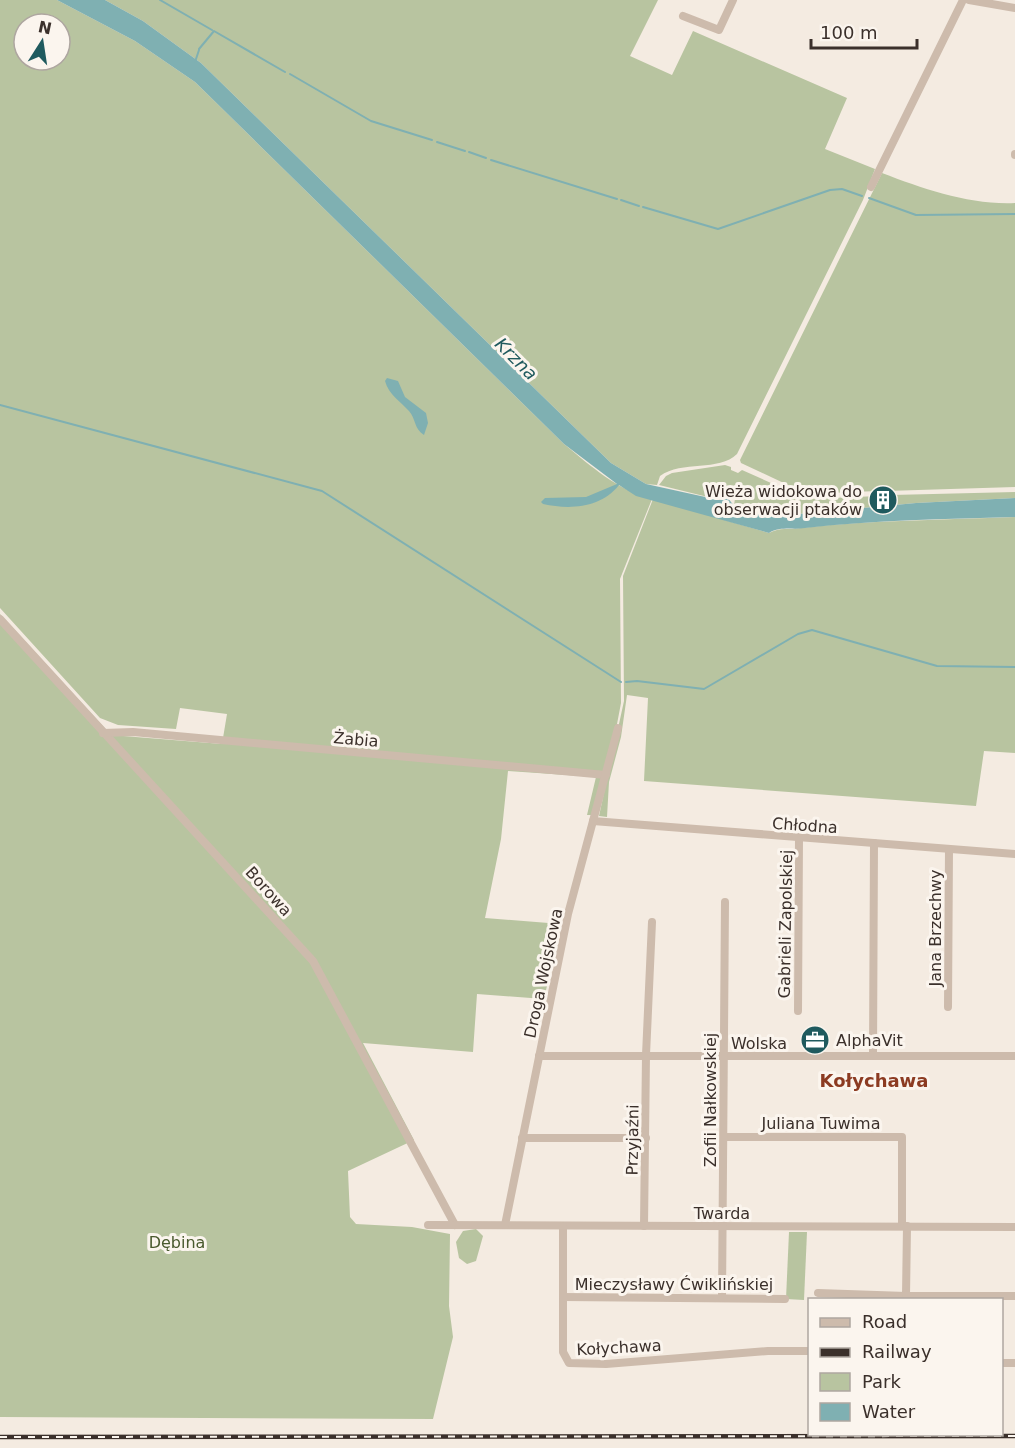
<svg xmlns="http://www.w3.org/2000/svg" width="1015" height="1448" viewBox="0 0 1015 1448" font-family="'DejaVu Sans',sans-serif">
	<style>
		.green { fill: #b8c4a0; fill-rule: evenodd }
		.water { fill: #7fb0b2 }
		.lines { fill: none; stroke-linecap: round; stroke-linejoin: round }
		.stream { stroke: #7fb0b2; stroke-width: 2 }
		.minor { stroke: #cdbbac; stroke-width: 8 }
		.rail-casing { stroke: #3b302b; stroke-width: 4.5 }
		.rail { stroke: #fbf5ee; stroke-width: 2; stroke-dasharray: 7; stroke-linecap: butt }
		.labels { text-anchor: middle; stroke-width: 6; stroke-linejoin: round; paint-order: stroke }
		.poi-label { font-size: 16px; fill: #3b302b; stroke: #fbf5ee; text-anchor: end }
		.street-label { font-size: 16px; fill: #3b302b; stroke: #fbf5ee }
		.park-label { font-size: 16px; fill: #4a5a2e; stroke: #fbf5ee }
		.water-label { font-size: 18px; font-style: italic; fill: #1f5a5e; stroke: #fbf5ee }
		.neighbourhood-label { font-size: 18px; font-weight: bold; fill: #8c3b22; stroke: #fbf5ee }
	</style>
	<rect width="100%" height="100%" fill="#f4ebe1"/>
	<g class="green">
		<path d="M0,0H57L135,41L195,82L564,444C592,467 616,489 652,499L620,579L621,703L613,745L592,815H587L596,777L508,771L501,839L485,918L561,924L544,999L477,994L473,1052L363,1043L414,1140L348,1171L350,1217L356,1224L412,1227L450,1234L449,1306L453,1337L433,1419L0,1417V614L111,735L222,744L227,714L180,708L176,729L118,725L100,718L0,608ZM24,24H60V60H24Z"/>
		<path d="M105,0H658L630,56L672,75L693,31L847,98L825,149L875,169L863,200L737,454C719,472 682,460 660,476L657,485L646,484L611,463L201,63L143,21Z"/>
		<path d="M882,173C924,189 969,205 1015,203V487L886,491L885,488L877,489V491L807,494L741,463L740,460Z"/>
		<path d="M725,465L731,467V470L738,473L742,470L807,499L879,496L880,499H883L884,495H892L1015,492V498L916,503L767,517L734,506L735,498L728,492L712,498L659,485L666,476L672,473Z"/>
		<path d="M653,499L769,533C780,527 789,530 801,528C872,520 944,520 1015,517V753L984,751L976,806L644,781L648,698L627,695L621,737L609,782L607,817L599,816L624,701L623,576Z"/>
		<path d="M476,1229L483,1236L476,1261L467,1264L459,1258L456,1242L463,1231Z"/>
		<path d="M789,1232H807L804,1300L786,1299Z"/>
	</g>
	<g class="water">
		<path d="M57,0H105L143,21L201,63L611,463L646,484L719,500L728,498L734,506L767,517L916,503L1015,498V517C945,519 875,520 805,528C793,530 780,526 769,533L636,496L619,485C601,508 570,510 543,504L541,502L545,498L586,497L617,484L564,444L195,82L135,41Z"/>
		<path d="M387,378L398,381L405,397L426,413L428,423L424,435C414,429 416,419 409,411C400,401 389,395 385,381Z"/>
	</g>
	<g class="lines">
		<g class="stream">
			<path d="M160,0L212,30"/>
			<path d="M199,49L214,31L285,72"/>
			<path d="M195,62L199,50"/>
			<path d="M290,74L371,121L432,140"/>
			<path d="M437,142L465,151"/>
			<path d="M469,152L486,158"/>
			<path d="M491,160L617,199"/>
			<path d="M869,198L916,215L1015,214"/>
			<path d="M621,200L639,206"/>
			<path d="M643,207L718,229L830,190L842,189L862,196"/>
			<path d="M0,405L322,491L621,682"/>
			<path d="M626,682L637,681L704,689L798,634L812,630L937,666L1015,667"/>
		</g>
		<g class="minor">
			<path d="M969,0L1015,8"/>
			<path d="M683,16L719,30L733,0"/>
			<path d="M1015,155V154"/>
			<path d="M871,187L963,0"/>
			<path d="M0,619L313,961L455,1225"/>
			<path d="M103,733L133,732L606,775"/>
			<path d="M593,821L1015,854"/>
			<path d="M948,1007L949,849"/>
			<path d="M798,1011L799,838"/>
			<path d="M539,1056H1015"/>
			<path d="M873,1056L874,843"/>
			<path d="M724,1137H902V1226"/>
			<path d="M522,1138H646"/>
			<path d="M428,1225L1015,1227"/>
			<path d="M505,1225L568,914L618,728"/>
			<path d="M563,1226V1352L569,1363L606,1364L768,1351H810"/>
			<path d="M644,1226L646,1055L652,922"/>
			<path d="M818,1293L906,1296L907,1226"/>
			<path d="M906,1296H1015"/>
			<path d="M563,1297L785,1299"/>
			<path d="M722,1298L725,902"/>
			<path d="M1002,1363H1015"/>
		</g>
		<g class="rail-casing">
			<path id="rail" d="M0,1437L1015,1436"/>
		</g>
		<use href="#rail" class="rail"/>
	</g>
	<defs>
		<g id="building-disc" transform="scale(1.5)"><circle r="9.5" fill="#1f5a5e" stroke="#fbf5ee"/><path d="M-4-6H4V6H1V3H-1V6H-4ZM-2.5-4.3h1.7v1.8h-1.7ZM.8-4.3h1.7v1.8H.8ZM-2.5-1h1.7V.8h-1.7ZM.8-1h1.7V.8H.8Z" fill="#fff"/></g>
		<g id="office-disc" transform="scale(1.5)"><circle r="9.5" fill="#1f5a5e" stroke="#fbf5ee"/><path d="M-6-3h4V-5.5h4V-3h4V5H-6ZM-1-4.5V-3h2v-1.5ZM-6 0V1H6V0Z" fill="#fff"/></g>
	</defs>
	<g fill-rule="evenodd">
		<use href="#building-disc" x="883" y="500"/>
		<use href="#office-disc" x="815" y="1040"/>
	</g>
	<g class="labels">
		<g class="poi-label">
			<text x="862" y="497">Wieża widokowa do<tspan x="862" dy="18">obserwacji ptaków</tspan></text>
			<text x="836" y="1046" text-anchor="start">AlphaVit</text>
		</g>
		<g class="street-label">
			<text transform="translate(356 739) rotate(5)" y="6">Żabia</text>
			<text transform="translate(805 825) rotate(4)" y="6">Chłodna</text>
			<text transform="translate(269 891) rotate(48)" y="6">Borowa</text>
			<text transform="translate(785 924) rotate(-89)" y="6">Gabrieli Zapolskiej</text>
			<text transform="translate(935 928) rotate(-90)" y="6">Jana Brzechwy</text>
			<text transform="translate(543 973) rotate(-78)" y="6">Droga Wojskowa</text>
			<text x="759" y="1049">Wolska</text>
			<text transform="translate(710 1100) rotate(-90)" y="6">Zofii Nałkowskiej</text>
			<text x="821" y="1129">Juliana Tuwima</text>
			<text transform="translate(632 1140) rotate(-89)" y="6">Przyjaźni</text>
			<text x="722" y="1219">Twarda</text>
			<text x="674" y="1290">Mieczysławy Ćwiklińskiej</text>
			<text transform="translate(619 1347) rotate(-3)" y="6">Kołychawa</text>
		</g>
		<g class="park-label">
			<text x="177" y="1248">Dębina</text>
		</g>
		<g class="water-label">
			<text transform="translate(516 359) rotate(45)" y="6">Krzna</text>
		</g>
		<g class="neighbourhood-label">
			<text x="874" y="1087">Kołychawa</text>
		</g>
	</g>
	<rect x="808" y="1298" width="195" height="138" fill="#fbf5ee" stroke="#aea6a0" stroke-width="1.5"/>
	<rect x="820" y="1318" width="30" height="9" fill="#cdbbac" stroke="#aea6a0" stroke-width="1.5"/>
	<text x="862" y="1328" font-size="18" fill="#3b302b">Road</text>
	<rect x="820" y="1348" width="30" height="9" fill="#3b302b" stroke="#aea6a0" stroke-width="1.5"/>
	<text x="862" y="1358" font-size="18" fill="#3b302b">Railway</text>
	<rect x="820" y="1373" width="30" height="18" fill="#b8c4a0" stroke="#aea6a0" stroke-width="1.5"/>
	<text x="862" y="1388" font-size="18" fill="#3b302b">Park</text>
	<rect x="820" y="1403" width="30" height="18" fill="#7fb0b2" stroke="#aea6a0" stroke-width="1.5"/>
	<text x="862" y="1418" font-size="18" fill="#3b302b">Water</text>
	<g transform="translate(42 42) rotate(12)"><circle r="28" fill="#fbf5ee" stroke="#aea6a0" stroke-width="1.5"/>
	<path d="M0-4.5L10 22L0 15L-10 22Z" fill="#1f5a5e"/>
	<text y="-9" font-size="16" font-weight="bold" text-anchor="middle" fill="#3b302b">N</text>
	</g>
	<path d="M811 39v9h106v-9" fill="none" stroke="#3b302b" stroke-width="3"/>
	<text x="820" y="39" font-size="18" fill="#3b302b" stroke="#fbf5ee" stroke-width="4.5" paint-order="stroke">100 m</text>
</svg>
